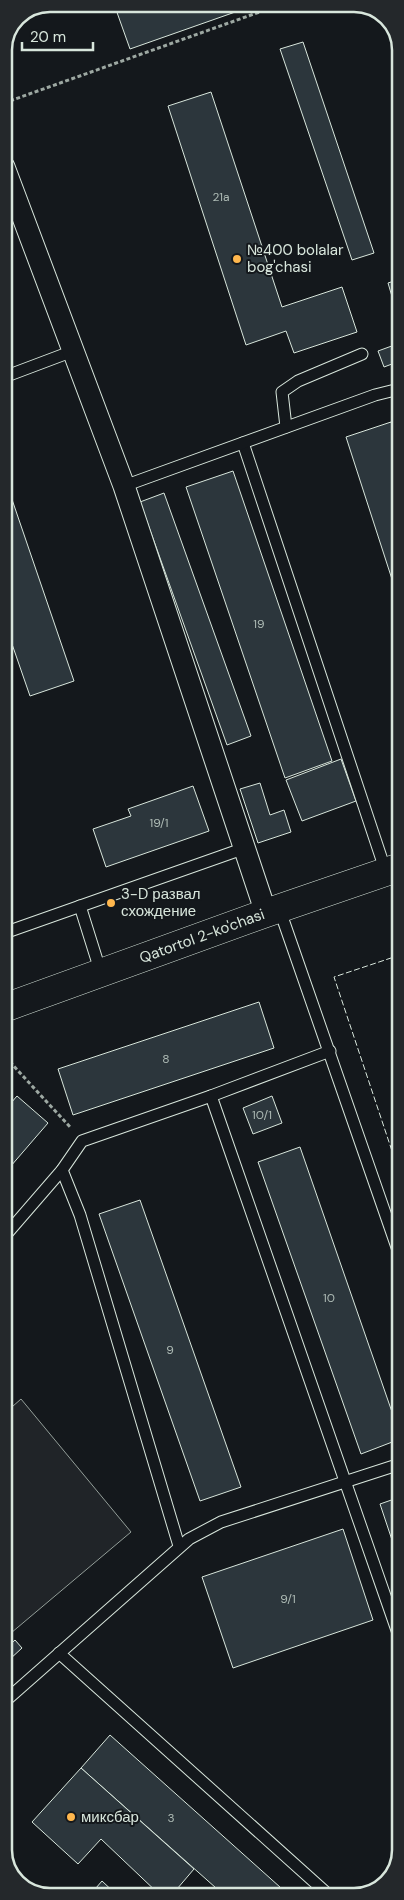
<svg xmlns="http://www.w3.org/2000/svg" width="404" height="1900" viewBox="0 0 404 1900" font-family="'DM Sans',sans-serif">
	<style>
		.green { fill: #202428; stroke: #939e99 }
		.building { fill: #2c363c; stroke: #d8e6dc }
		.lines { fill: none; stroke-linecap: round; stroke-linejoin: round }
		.lane-casing { stroke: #d8e6dc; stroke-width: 13 }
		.street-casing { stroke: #d8e6dc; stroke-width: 23 }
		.secondary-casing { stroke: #d8e6dc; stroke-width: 29 }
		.path { stroke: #9da8a2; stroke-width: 3; stroke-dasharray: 4 2.5; stroke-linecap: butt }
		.lane { stroke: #14181c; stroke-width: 11 }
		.street { stroke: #14181c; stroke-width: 21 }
		.secondary { stroke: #14181c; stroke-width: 28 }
		.fence { stroke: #d8e6dc; stroke-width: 1; stroke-dasharray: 6 2.5; stroke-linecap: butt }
		.poi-dot { fill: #ffb74d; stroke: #14181c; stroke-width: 2 }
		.labels { text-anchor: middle; stroke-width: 4; stroke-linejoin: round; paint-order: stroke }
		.number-label { font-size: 12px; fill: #adbab4 }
		.poi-label { font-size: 15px; fill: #d8e6dc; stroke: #14181c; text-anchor: start }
		.street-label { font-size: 15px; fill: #d8e6dc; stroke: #14181c }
		.rim { fill: none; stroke: #d8e6dc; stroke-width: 2.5 }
	</style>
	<rect width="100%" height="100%" fill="#14181c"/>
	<path class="green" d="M21,1399L131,1532L11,1633L4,1625V1414Z"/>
	<g class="building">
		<path d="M114,4H258L130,49Z"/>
		<path d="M303,42L374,253L352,260L280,49Z"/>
		<path d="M211,92L282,307L342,287L357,332L294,353L286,331L246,345L168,106Z"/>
		<path d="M400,279V320H399L388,283Z"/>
		<path d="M400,343V361L384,367L378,351Z"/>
		<path d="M391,422L400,451V604L346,437Z"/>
		<path d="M233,471L332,761L285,778L186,487Z"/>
		<path d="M4,476L74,681L30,696L4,621Z"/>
		<path d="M164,493L251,736L227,745L140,502Z"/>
		<path d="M341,759L356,801L302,821L286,780Z"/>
		<path d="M260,783L270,815L284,810L291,832L258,843L240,789Z"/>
		<path d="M193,786L209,831L106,867L93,829L131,816L128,809Z"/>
		<path d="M259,1002L274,1048L73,1115L58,1069Z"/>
		<path d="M17,1096L48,1123L4,1174V1111Z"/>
		<path d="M272,1096L282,1123L253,1134L243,1108Z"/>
		<path d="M300,1147L400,1435V1439L361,1454L258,1162Z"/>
		<path d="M140,1200L241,1487L200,1501L99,1214Z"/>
		<path d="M400,1497V1564L380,1504Z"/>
		<path d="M343,1529L373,1620L233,1668L202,1577Z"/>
		<path d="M15,1640L22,1648L9,1660L4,1654V1650Z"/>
		<path d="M110,1735L290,1896H225L81,1768Z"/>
		<path d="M81,1768L194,1869L171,1896H161L101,1839L78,1864L32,1822Z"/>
		<path d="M102,1881L118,1896H89Z"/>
	</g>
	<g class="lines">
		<g class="lane-casing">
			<g id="lane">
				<path d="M43,7L53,4"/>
				<path d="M4,377L73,351"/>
				<path d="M286,427L282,392L298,381L362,354"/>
				<path d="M243,443L386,872"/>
				<path d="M124,486L375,395L395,390L400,394"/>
				<path d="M80,906L101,973"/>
				<path d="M279,908L400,1256"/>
				<path d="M4,933L245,848"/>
				<path d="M211,1096L400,1639"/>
				<path d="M62,1170L80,1215L179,1546"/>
				<path d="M4,1237L62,1170L82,1141L211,1096L330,1051"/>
				<path d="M59,1653L330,1896"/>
				<path d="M4,1702L189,1539L221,1522L400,1464"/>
			</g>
		</g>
		<g class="street-casing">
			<path id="street" d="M4,167L124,486L266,913"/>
		</g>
		<g class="secondary-casing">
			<path id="secondary" d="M4,1008L266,913L400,867"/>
		</g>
		<g class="path">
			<path d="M4,103L282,4"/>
			<path d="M4,1063L9,1061L71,1128"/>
		</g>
		<use href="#lane" class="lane"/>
		<use href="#street" class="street"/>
		<use href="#secondary" class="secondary"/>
		<path class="fence" d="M400,955L334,977L400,1175"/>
	</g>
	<g class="poi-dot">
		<circle cx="237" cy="259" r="5"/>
		<circle cx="111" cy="903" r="5"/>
		<circle cx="71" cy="1817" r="5"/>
	</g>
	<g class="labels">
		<g class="number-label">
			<text x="221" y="201">21a</text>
			<text x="259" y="628">19</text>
			<text x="159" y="827">19/1</text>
			<text x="166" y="1063">8</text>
			<text x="262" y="1119">10/1</text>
			<text x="329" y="1302">10</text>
			<text x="170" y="1354">9</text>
			<text x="288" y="1603">9/1</text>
			<text x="171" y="1822">3</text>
		</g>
		<g class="poi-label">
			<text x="247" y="255">№400 bolalar<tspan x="247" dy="17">bog'chasi</tspan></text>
			<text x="121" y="899">3-D развал<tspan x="121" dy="17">схождение</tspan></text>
			<text x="81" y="1822">миксбар</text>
		</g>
		<g class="street-label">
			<text transform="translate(202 936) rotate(-20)" y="5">Qatortol 2-ko'chasi</text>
		</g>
	</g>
	<path d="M0 0H404V1900H0ZM50 12H354A38 38 0 0 1 392 50V1850A38 38 0 0 1 354 1888H50A38 38 0 0 1 12 1850V50A38 38 0 0 1 50 12Z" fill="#24282b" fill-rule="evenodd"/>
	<path class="rim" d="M50 12H354A38 38 0 0 1 392 50V1850A38 38 0 0 1 354 1888H50A38 38 0 0 1 12 1850V50A38 38 0 0 1 50 12Z"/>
	<path d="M22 42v8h71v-8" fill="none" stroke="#d8e6dc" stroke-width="2.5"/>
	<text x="30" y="42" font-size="15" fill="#d8e6dc" stroke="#14181c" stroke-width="4" paint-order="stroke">20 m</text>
</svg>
